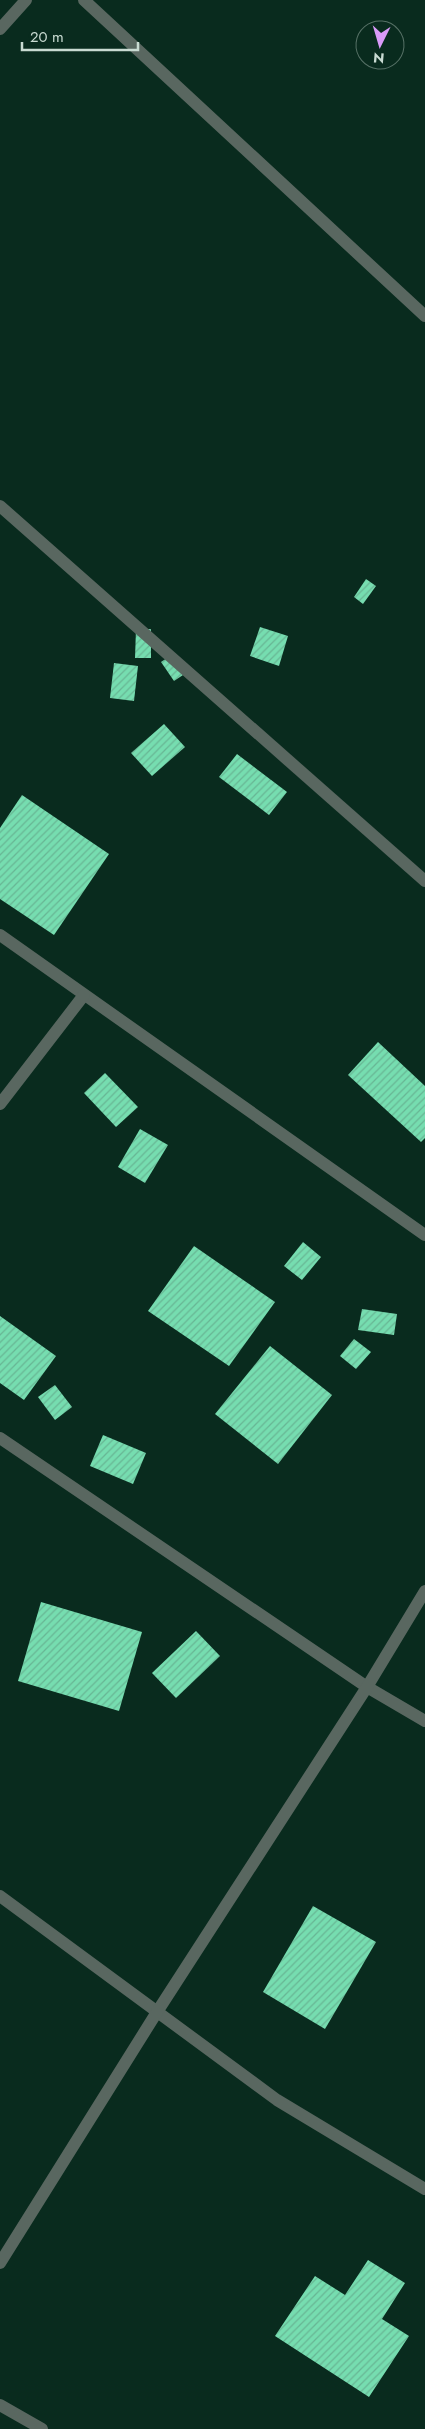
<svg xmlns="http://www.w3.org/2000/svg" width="425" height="2429" viewBox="0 0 425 2429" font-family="Jost,sans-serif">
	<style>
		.building { fill: url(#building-hatch) }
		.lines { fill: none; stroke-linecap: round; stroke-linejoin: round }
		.minor { stroke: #596760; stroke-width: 12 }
	</style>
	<defs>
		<pattern id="building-hatch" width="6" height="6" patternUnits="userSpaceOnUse" patternTransform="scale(1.25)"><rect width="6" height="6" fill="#76ddb0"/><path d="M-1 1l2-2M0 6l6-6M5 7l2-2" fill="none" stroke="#68b694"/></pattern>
	</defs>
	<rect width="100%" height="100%" fill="#092b1e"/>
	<g class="building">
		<path d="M366,579L376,586L363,604L354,597Z"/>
		<path d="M260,627L288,636L279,666L250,656Z"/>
		<path d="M136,629H151V658H135Z"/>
		<path d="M173,654L186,673L174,681L161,662Z"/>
		<path d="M114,663L138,666L134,701L110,698Z"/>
		<path d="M164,724L185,747L152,776L131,753Z"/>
		<path d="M237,754L287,792L269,815L219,777Z"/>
		<path d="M22,795L109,854L54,935L0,899V828Z"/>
		<path d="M378,1042L425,1086V1138L421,1142L348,1075Z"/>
		<path d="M105,1073L138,1107L116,1127L84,1093Z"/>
		<path d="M140,1129L168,1145L145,1183L118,1167Z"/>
		<path d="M303,1242L321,1257L302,1280L284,1266Z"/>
		<path d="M194,1246L275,1302L229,1366L148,1311Z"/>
		<path d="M362,1309L397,1314L394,1335L358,1330Z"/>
		<path d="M0,1316L56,1356L24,1400L0,1383Z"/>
		<path d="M354,1339L371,1352L356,1369L340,1356Z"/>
		<path d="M270,1346L332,1395L278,1464L215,1414Z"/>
		<path d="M55,1385L72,1407L55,1420L38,1397Z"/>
		<path d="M103,1435L146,1453L133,1484L90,1466Z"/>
		<path d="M41,1602L142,1632L119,1711L18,1681Z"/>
		<path d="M196,1631L220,1656L176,1698L152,1673Z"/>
		<path d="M313,1906L376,1942L325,2029L263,1992Z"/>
		<path d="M368,2260L405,2283L382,2319L409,2336L369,2397L275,2336L315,2276L345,2295Z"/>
	</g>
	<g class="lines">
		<g class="minor">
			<path d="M84,0L425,316"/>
			<path d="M0,29L26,0"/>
			<path d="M0,506L425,881"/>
			<path d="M0,935L425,1235"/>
			<path d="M0,1104L84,995"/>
			<path d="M0,1438L367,1687L425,1721"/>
			<path d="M0,1896L277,2100L425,2189"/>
			<path d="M0,2263L157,2012L367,1687L425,1591"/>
			<path d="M0,2405L42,2429"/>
		</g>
	</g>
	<g transform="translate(380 45) rotate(185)"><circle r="24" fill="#092b1e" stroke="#567166"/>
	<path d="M0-4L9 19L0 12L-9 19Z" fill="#d99af8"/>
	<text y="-8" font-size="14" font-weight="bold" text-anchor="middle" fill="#c9dbd2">N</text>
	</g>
	<path d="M22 42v8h116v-8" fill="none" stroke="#c9dbd2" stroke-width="2.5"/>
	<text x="30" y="42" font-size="15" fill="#c9dbd2" stroke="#092b1e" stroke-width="4" paint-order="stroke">20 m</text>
</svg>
